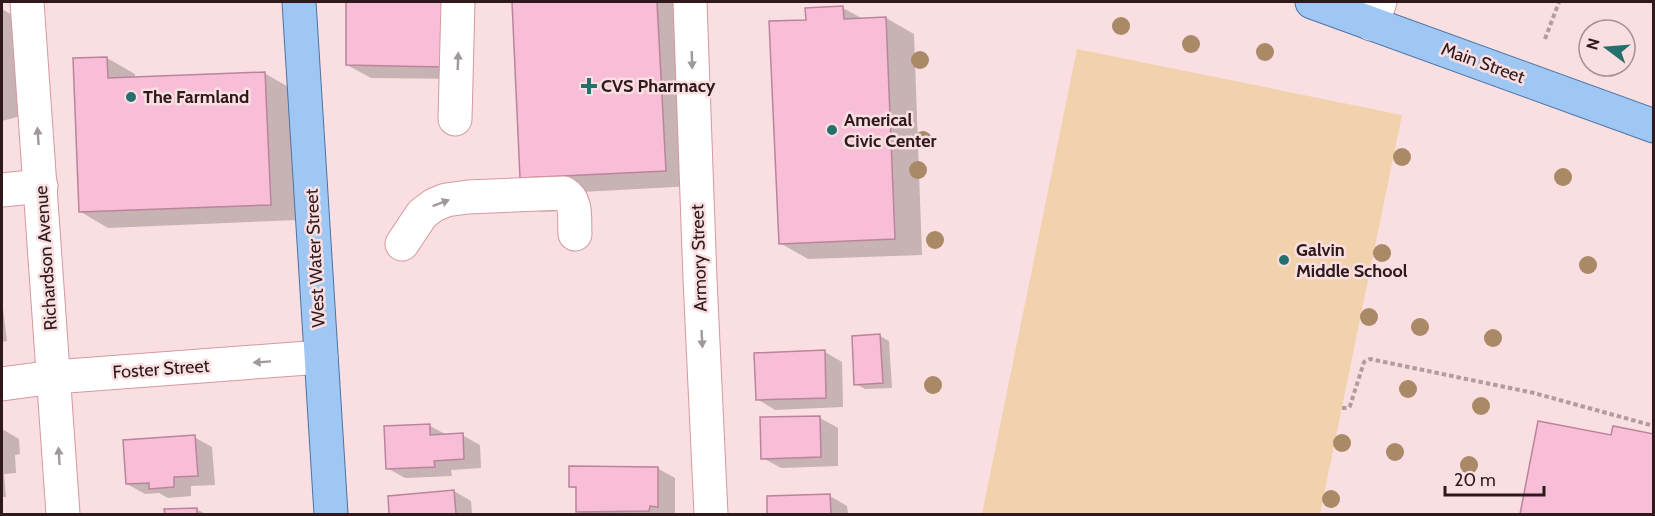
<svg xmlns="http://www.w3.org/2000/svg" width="1655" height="516" viewBox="0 0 1655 516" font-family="Cabin,sans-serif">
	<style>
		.green { fill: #f2d2ac }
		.shadow { fill: #0003 }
		.building { fill: #f8bed7; stroke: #ba849b; stroke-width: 1.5 }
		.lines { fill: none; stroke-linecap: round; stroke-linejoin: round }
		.minor-casing { stroke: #d5999f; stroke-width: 35 }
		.major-casing { stroke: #4d72a4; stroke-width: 35 }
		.path { stroke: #b49b9d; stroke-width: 4; stroke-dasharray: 4.5 3; stroke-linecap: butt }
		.minor { stroke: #fff; stroke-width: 33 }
		.major { stroke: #9ec7f4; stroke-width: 33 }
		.tree { fill: #aa8966 }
		.oneway { fill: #a19899 }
		.poi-dot { fill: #25706d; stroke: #f9dfe1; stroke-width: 2 }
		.labels { text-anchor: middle; stroke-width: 5; stroke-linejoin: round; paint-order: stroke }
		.street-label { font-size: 18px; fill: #2f191c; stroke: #f9dfe1 }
		.poi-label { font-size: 18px; font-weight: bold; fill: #2f191c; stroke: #f9dfe1; text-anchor: start }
	</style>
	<rect width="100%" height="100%" fill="#f9dfe1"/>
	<path class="green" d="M1077,49L1402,115L1320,514H982Z"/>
	<g class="shadow">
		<path d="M348,2H476V4H466V79L371,78L347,65Z"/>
		<path d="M513,2H683L693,186L563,193L564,211L541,212L532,206L530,182L522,177Z"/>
		<path d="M843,8L863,19L886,18L914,34L922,255L808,259L780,243L808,21Z"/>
		<path d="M2,9L21,20L28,114L2,121Z"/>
		<path d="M107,58L135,74V79L264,73L292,89L298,220L108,228L81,212Z"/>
		<path d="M2,301L7,341L2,342Z"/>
		<path d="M880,336L889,341L892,388L865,389L856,384Z"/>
		<path d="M825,352L842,362L843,407L775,410L757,399Z"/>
		<path d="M820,418L838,428V466L781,468L763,458Z"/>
		<path d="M1539,423L1612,437L1654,435V514H1521Z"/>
		<path d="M430,426L447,435H462L480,445L481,468L451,470L452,476L405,478L387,468Z"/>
		<path d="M2,429L19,439L20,454L15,455L16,473L4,474L6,497H2Z"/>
		<path d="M194,437L212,447L215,485L191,486V496L168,498L159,493L145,494L127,484Z"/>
		<path d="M657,468L675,478V514H584L578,511V490L571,486Z"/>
		<path d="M454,491L471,501L472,514H391L389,497Z"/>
		<path d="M830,496L847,506L848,514H769L768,498Z"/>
		<path d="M196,509L206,514H166V510Z"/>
	</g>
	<g class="building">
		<path d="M346,2H443L442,67L346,65Z"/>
		<path d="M512,2H657L666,171L520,178Z"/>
		<path d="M843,6L844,19L886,17L895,239L779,244L769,21L806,20L805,8Z"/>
		<path d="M107,57L108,78L265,72L271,205L79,212L73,58Z"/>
		<path d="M880,334L883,383L854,385L852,336Z"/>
		<path d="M825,350L826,398L756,400L754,353Z"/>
		<path d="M820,416L821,457L761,459L760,417Z"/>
		<path d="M1538,421L1611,435L1613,426L1654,434V514H1520Z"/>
		<path d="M430,424V435L463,433L464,459L434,461L435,467L386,469L384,426Z"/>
		<path d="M195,435L198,476L174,477V487L149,489V483L126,484L123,440Z"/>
		<path d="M569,466L658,467V507L650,506L649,511L576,512V487H569Z"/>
		<path d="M454,490L456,514H389L388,496Z"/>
		<path d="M830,494L831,514H767V496Z"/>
		<path d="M197,508V514H165L164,509Z"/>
	</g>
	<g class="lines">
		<g class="minor-casing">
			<g id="minor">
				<path d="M27,2L63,514"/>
				<path d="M690,2L700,279L711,514"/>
				<path d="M1371,24L1380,2"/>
				<path d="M455,119L458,2"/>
				<path d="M2,190L41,186"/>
				<path d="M402,244L422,214L434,205L446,200L468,197L564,193C578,201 574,221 575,234"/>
				<path d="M2,384L54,377L321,357"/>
			</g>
		</g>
		<g class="major-casing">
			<g id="major">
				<path d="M299,2L331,514"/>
				<path d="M1312,2L1654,126"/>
			</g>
		</g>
		<g class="path">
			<path d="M1545,39L1559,2"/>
			<path d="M1342,408H1348L1350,406L1364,362L1370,359L1534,393L1654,426"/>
		</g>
		<use href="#minor" class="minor"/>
		<use href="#major" class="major"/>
	</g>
	<g class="tree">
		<circle cx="1121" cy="26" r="9"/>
		<circle cx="1191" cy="44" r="9"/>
		<circle cx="1265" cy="52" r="9"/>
		<circle cx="920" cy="60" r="9"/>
		<circle cx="923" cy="140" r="9"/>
		<circle cx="1402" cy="157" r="9"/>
		<circle cx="918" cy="170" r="9"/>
		<circle cx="1563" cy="177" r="9"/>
		<circle cx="935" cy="240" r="9"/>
		<circle cx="1382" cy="253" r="9"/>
		<circle cx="1588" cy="265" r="9"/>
		<circle cx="1369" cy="317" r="9"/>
		<circle cx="1420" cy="327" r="9"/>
		<circle cx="1493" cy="338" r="9"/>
		<circle cx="933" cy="385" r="9"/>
		<circle cx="1408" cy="389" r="9"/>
		<circle cx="1481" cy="406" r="9"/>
		<circle cx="1342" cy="443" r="9"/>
		<circle cx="1395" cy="452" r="9"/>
		<circle cx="1469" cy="465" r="9"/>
		<circle cx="1331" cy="499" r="9"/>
	</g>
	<defs><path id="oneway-solid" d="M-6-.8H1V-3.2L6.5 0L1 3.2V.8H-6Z" transform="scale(1.5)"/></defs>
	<g class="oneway">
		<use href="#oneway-solid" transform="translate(692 60) rotate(88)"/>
		<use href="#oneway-solid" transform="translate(458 61) rotate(-88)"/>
		<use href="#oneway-solid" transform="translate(38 136) rotate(-94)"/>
		<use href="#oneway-solid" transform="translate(441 203) rotate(-21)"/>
		<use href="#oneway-solid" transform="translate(702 339) rotate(87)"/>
		<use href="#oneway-solid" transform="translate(262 362) rotate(176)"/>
		<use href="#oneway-solid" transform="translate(59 456) rotate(-94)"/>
	</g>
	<g class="poi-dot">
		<path d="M586 77h6v6h6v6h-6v6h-6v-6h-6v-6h6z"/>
		<circle cx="131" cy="97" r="6"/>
		<circle cx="832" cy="130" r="6"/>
		<circle cx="1284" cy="260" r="6"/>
	</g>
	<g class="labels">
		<g class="street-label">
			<text transform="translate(1483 63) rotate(20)" y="6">Main Street</text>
			<text transform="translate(46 258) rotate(-94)" y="6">Richardson Avenue</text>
			<text transform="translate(315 258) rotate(-93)" y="6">West Water Street</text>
			<text transform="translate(699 258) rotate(-92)" y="6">Armory Street</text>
			<text transform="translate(161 369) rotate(-4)" y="6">Foster Street</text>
		</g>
		<g class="poi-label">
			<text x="601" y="92">CVS Pharmacy</text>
			<text x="143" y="103">The Farmland</text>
			<text x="844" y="126">Americal<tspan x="844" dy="21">Civic Center</tspan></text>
			<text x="1296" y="256">Galvin<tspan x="1296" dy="21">Middle School</tspan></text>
		</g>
	</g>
	<rect width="1655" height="516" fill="none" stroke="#2f191c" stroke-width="6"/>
	<g transform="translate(1607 48) rotate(286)"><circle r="28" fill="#f9dfe1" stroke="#a89092" stroke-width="1.5"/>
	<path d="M0-4.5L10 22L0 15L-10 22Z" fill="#25706d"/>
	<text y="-9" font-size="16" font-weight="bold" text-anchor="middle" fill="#2f191c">N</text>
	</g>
	<path d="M1445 486v9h99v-9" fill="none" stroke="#2f191c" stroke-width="3"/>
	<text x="1454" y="486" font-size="18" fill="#2f191c" stroke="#f9dfe1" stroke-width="4.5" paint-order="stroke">20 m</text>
</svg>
